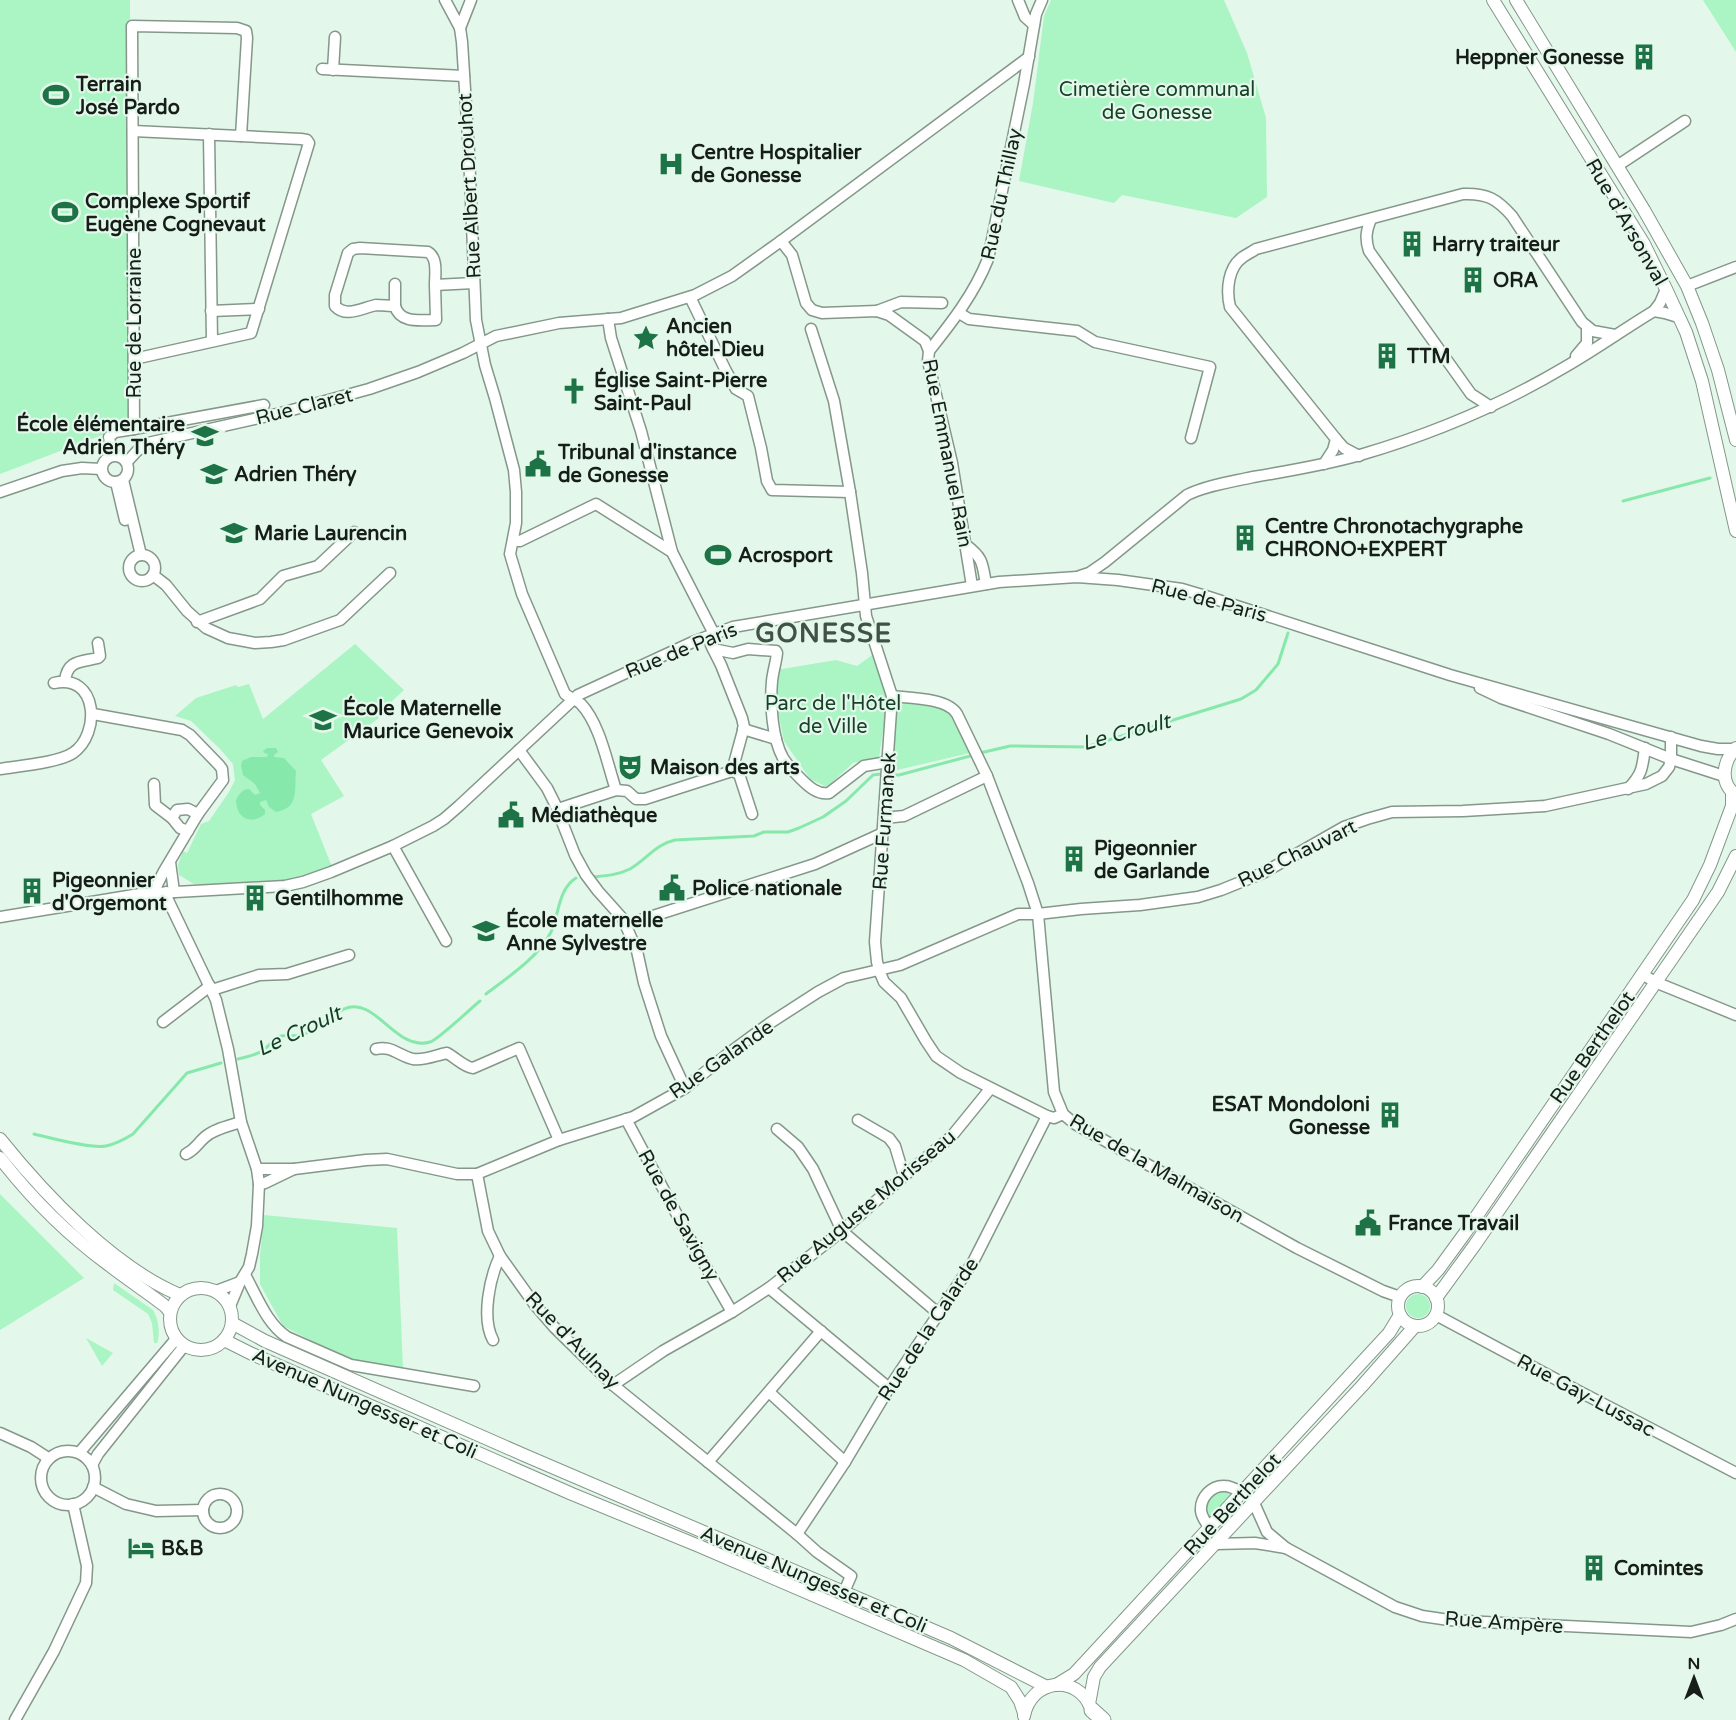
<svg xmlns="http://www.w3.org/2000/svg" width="1736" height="1720" viewBox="0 0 1736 1720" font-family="'Varela Round',sans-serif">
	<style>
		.green { fill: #abf4c4 }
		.water { fill: #86e9ab }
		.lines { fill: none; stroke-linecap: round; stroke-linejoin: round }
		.stream { stroke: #86e9ab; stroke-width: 3 }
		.minor-casing { stroke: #84978a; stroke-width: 13 }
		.major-casing { stroke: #84978a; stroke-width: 14 }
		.highway-casing { stroke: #84978a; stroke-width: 17 }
		.minor { stroke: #fff; stroke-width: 10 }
		.major { stroke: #fff; stroke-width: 12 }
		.highway { stroke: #fff; stroke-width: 15 }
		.labels { text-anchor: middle; stroke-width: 4.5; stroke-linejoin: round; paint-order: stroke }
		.poi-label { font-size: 20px; font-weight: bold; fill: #171e19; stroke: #e3f8ea; text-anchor: start }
		.park-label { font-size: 20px; fill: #174128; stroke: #e3f8ea }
		.street-label { font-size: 20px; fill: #171e19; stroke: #e3f8ea }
		.water-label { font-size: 21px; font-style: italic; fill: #133d25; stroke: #e3f8ea }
		.district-label { font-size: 26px; font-weight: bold; letter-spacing: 1.5px; fill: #405246; stroke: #e3f8ea }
	</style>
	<rect width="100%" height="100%" fill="#e3f8ea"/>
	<g class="green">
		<path d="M0,0H130L131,424L0,474Z"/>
		<path d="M1051,0H1224L1247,53L1266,118L1267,197L1236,218L1122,195L1114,203L1019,181L1033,103L1044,16Z"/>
		<path d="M1703,0H1736V52Z"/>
		<path d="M355,644L404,690L377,715L379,718L321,760L344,796L311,814L332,867L296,880L246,884H194L179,875L178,865L183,851L187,853L201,824L209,821L229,792L235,780L233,764L220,749L191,721L175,716L196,698L236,685L238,687L249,684L263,719Z"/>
		<path d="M875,653L887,704L879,758L853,763L827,787L810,779L784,741L777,708L776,670L836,660L857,666Z"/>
		<path d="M906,703L940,708L951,712L970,753L893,771L896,708Z"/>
		<path d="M0,1194L84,1278L0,1330Z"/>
		<path d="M264,1215L397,1228L403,1369L343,1357L283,1326L260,1284V1256Z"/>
		<path d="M114,1283L153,1310C158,1318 161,1334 157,1343H154L152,1323L148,1314L113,1290Z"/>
		<circle cx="1418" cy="1306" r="12"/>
		<path d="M86,1338L113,1353L102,1366Z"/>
		<path d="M1221,1490L1232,1494V1497L1213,1517H1210C1204,1509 1207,1503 1211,1495Z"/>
	</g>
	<path class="water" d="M267,748H276L278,752L274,755V757L284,758L296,771C294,789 300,808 276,812L269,807L266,800L260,802V805L265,810V814C251,826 236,818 236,800C239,795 242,789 249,789L255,795L260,793L255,784L243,775L241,766L242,761L251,757H267L268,754L264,753L263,751Z"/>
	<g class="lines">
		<g class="stream">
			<path d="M1623,501L1710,478"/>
			<path d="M980,753L1010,746L1086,747L1241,699L1256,690L1278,664L1288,633"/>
			<path d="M892,775H899L974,755"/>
			<path d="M592,877C605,876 618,875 630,869C646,860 656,844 675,840L754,836L764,832H788L799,828L823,817L846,801L873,775L881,774"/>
			<path d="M486,994C508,977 538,958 551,932C559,915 558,889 576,878"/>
			<path d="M238,1059C247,1057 256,1055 264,1050C269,1046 272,1040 278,1037C284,1034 294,1037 301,1035C318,1031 329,1015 344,1009C376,995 395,1052 430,1042C438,1040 471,1008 480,1001"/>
			<path d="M34,1134C51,1138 90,1149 106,1146C116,1144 125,1139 133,1134L187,1073L221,1063"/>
		</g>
		<g class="minor-casing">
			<g id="minor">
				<path d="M445,0L460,28L462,42L469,153L476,320L485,365L495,398L514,470L516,492V523L510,554L522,594L565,694C570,698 576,699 581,704C600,724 607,763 616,790"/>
				<path d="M1018,0L1025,17L1034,25"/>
				<path d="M460,28L471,0"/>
				<path d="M322,69L464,76"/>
				<path d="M333,70L335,37"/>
				<path d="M133,131L301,139L307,140L309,143L251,333L134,359"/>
				<path d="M209,134L212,341"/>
				<path d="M1617,166L1685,121"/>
				<path d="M1371,219C1366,231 1365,239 1369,251L1471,394L1491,407"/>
				<path d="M781,241L792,255L806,303L812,310L822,313L877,311L889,315L925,341L929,351L928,361L952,463L972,586"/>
				<path d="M435,285C435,274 438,258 428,252L360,248L353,249L348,253L335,295V306C346,318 362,308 376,305C382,305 389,306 395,306C400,324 421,320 436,320L435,285L474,283"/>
				<path d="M1687,286L1736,267"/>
				<path d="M690,297L726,371L736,389L748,396L761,448L767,481L772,490L850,492"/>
				<path d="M395,306V284"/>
				<path d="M211,311L259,309"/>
				<path d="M877,311L901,302L942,303"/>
				<path d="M1654,311L1665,313L1678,317"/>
				<path d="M959,313L969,319L1077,331L1095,342L1210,367L1191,438"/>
				<path d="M608,319L611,338L641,431L672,552L714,634"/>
				<path d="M811,329L834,401L850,492L862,573L866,616L892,696L875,942L877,962L881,975L884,982L901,998L926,1041L936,1056L961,1073L1047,1116L1054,1118L1063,1114"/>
				<path d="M929,351C952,322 974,294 988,259L1024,84L1036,14L1042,0"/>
				<path d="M1576,356L1587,343V327"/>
				<path d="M134,429L264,405"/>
				<path d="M1336,439L1344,448L1359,456"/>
				<path d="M112,455L109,437L115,432L134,429L132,26L237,28L246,31L247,38L241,136"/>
				<circle cx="115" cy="469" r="13"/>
				<path d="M127,462L137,451L148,443L281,413L369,389L418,372L463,353L496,336L559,323L621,318L695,295L732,276L781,241L1029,57"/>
				<path d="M1324,464L1333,450L1336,439L1230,307C1226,290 1228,267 1243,257C1247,254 1252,252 1256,249L1463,194C1487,193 1497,199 1512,216L1582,322L1593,331L1615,335"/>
				<path d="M123,480L141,555"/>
				<path d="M116,482L125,520"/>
				<path d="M0,492L62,471L82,468L101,469"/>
				<path d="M513,541H520L596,504L672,552"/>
				<path d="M966,545C984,559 982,563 986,584"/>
				<circle cx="142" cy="568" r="13"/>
				<path d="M153,575L166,585L187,611L206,628L228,638L255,643L271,642L284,640L340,620L390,573"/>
				<path d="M1080,576L1089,573L1105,562L1187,495C1208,485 1231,482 1253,477C1289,471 1325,465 1360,455C1432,434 1501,405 1565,367C1595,350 1624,329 1654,311L1660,303L1666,289"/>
				<path d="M197,622L260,599L283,576L318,566L354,532"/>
				<path d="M711,645L721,665L742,718L744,727L732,771"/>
				<path d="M713,649L733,653L748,649L776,651L777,653C776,663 773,671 772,681C770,703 772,738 783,758C788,766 795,773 801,779C809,787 818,795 829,793L864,766L888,762"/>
				<path d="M65,681C67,660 81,662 98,658L100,656L98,643"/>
				<path d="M1480,688L1501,698L1609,734L1671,759L1724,776"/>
				<path d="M892,696C910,698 948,698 957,714L987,776L1028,883L1038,914L1054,1092L1063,1114L1075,1124L1297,1248L1383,1291L1400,1297"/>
				<path d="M93,714L182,730L190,735L219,765L222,769L223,780L198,814L164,871L157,885L155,893"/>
				<path d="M743,729L776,739"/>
				<path d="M519,750L547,788L555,804L575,855L586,875L598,891L623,919L637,951L644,983L661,1036L685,1088"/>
				<path d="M0,769C18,766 58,763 73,753C101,734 98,673 54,683"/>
				<path d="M732,771L739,774L752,814"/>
				<path d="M154,784L155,805L172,818L180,828L188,831"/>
				<path d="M1628,789C1643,773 1642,768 1645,748"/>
				<path d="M558,809L616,790L627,791L636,799H645L732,771"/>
				<path d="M172,818L177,810L188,809L198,814"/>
				<path d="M884,818L904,816L987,776"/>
				<path d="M393,846L446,941"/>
				<path d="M170,862L174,892"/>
				<path d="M166,892L168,900L216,1000L228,1049L241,1122L257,1169L259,1184L257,1226L252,1254L249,1267L240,1282L230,1306"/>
				<path d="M0,917L140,894L285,886L303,882L331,872L393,846L433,826L444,819L459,806L578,695L695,641L733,627L999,582L1077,577L1118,580L1182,589L1209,597L1450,675L1701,746L1718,749H1735"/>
				<path d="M625,925L815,864L883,833"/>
				<path d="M1642,974L1655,982L1736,1015"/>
				<path d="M212,990L259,975L287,974L349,955"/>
				<path d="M163,1022L210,986"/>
				<path d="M376,1049C391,1045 399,1056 413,1059C424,1061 436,1055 447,1053C456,1058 464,1067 473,1068L519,1048L559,1140"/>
				<path d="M626,1119L691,1241L732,1312"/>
				<path d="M858,1120L889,1138L895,1146L904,1176"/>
				<path d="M777,1129L798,1147L813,1169L842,1231L939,1314"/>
				<path d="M186,1154C196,1149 197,1144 205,1137C214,1129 229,1126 241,1122"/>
				<path d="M257,1169H294L366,1160L387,1159L457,1174H477L559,1140L633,1117L685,1088L729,1053L770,1023L818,992L844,978L900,965L1018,914H1038L1081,909L1140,905L1198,897L1221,890L1263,873L1344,827L1367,819L1392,812L1463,811L1545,806L1646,784L1662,776L1669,767L1671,759V737"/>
				<path d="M477,1174L488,1231L500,1256L535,1305L554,1327L613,1385L797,1534L817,1552L851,1576L844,1592"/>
				<path d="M259,1184L265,1183L294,1169"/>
				<path d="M245,1275C257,1296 266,1323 287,1337L351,1365L474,1386"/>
				<path d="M769,1288L889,1388"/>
				<path d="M216,1291L240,1282"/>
				<path d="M1436,1315L1563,1383L1736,1473"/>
				<path d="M493,1340C481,1318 490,1277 500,1256"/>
				<path d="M613,1385L663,1351L732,1312L769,1288L842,1231L904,1176L951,1137L990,1089"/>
				<path d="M769,1392L845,1462"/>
				<path d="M0,1433L31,1447L48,1458"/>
				<circle cx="68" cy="1478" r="27"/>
				<path d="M79,1453L176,1339"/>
				<path d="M708,1462L821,1331"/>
				<path d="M92,1465L98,1454L184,1346"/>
				<path d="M93,1487L126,1504L156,1511L203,1510"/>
				<circle cx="220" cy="1511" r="17"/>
				<path d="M1254,1503L1267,1532L1286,1548L1395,1607L1422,1616L1449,1620L1502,1623L1691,1632L1721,1625L1736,1619"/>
				<path d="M1210,1528C1206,1523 1202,1518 1201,1511C1200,1498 1211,1485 1225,1486C1231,1486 1237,1490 1243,1493"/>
				<path d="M797,1534L845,1462L889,1388L973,1262L1047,1116"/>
				<path d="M1216,1544L1255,1543L1286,1548"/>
				<path d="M15,1720L54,1651L86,1583L87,1566L73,1504"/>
			</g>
		</g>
		<g class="major-casing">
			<g id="major">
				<path d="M1493,0L1644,244L1666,289L1686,332L1702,381L1736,531"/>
				<path d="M1516,0L1644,210L1687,286L1702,323L1718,370L1736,440"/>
				<path d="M1736,748C1723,761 1719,783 1736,795"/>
				<path d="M0,1139C45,1195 113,1267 180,1295"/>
				<path d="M0,1158C31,1198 68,1235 109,1265C127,1279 147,1292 165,1306L170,1312"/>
				<circle cx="1418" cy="1306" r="20"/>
				<path d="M1422,1287L1438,1270L1465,1233L1693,900L1710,865L1732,806V792"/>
				<circle cx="201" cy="1319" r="31"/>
				<path d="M1436,1298L1474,1246L1718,892L1736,856"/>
				<path d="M232,1323L265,1341L524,1455L951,1638L1047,1687"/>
				<path d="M224,1340L252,1354L572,1494L699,1546L964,1660L1011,1687L1020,1701L1024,1713"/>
				<path d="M1056,1685L1074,1674L1389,1333L1400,1315"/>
				<path d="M1089,1704L1094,1677L1100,1667L1362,1386L1415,1326"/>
				<path d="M1024,1716C1031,1679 1077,1673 1091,1708"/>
			</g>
		</g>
		<g class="highway-casing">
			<path id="highway" d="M1092,1710L1103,1720"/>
		</g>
		<use href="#minor" class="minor"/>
		<use href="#major" class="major"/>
		<use href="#highway" class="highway"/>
	</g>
	<defs>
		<g id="building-bare" transform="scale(2.07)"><path d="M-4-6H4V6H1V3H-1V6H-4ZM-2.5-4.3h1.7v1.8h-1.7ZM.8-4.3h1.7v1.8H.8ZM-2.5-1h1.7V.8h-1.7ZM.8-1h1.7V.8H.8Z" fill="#1e7346" stroke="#e3f8ea" stroke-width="2.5" paint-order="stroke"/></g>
		<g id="stadium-bare" transform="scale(2.07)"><path d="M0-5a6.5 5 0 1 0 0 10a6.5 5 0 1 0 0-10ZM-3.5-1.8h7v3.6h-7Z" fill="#1e7346" stroke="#e3f8ea" stroke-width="2.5" paint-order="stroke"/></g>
		<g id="hospital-bare" transform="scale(2.07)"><path d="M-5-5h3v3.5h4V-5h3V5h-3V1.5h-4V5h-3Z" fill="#1e7346" stroke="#e3f8ea" stroke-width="2.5" paint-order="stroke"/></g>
		<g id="sight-bare" transform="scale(2.07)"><path d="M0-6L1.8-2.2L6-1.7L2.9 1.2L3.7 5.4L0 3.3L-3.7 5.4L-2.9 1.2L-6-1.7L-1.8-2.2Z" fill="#1e7346" stroke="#e3f8ea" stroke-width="2.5" paint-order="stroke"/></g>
		<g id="church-bare" transform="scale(2.07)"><path d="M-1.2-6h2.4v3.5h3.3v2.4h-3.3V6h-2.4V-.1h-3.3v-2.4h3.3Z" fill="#1e7346" stroke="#e3f8ea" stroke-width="2.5" paint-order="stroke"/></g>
		<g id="school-bare" transform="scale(2.07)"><path d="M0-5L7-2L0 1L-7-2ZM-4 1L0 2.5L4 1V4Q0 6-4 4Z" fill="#1e7346" stroke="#e3f8ea" stroke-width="2.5" paint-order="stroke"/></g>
		<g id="civic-bare" transform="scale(2.07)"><path d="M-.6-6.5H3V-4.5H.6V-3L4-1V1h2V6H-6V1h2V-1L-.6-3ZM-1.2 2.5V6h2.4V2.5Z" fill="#1e7346" stroke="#e3f8ea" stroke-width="2.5" paint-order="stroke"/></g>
		<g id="theatre-bare" transform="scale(2.07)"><path d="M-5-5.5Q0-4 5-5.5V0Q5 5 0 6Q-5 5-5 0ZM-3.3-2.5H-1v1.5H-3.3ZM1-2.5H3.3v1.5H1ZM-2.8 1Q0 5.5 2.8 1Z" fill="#1e7346" stroke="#e3f8ea" stroke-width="2.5" paint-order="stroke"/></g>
		<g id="hotel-bare" transform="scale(2.07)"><path d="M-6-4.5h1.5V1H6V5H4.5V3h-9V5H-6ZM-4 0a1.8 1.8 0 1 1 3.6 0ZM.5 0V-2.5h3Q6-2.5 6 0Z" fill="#1e7346" stroke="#e3f8ea" stroke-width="2.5" paint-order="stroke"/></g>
	</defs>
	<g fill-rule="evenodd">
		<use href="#building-bare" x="1644" y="57"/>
		<use href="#stadium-bare" x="56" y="95"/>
		<use href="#hospital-bare" x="671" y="164"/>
		<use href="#stadium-bare" x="65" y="212"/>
		<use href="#building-bare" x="1412" y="244"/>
		<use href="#building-bare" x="1473" y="280"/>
		<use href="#sight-bare" x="646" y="338"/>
		<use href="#building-bare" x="1387" y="356"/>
		<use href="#church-bare" x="574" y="391"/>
		<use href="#school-bare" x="205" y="436"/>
		<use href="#civic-bare" x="538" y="464"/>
		<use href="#school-bare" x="214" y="474"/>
		<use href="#school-bare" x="234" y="533"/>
		<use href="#building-bare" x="1245" y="538"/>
		<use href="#stadium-bare" x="718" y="555"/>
		<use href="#school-bare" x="323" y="720"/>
		<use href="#theatre-bare" x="630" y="767"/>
		<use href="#civic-bare" x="511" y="815"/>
		<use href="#building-bare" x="1074" y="859"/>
		<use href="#civic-bare" x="672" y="888"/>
		<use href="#building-bare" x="32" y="891"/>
		<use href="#building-bare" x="255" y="898"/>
		<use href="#school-bare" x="486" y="931"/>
		<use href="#building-bare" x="1390" y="1115"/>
		<use href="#civic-bare" x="1368" y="1223"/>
		<use href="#hotel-bare" x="141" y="1548"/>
		<use href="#building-bare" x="1594" y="1568"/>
	</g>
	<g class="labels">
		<g class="poi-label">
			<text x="1624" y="64" text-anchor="end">Heppner Gonesse</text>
			<text x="76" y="91">Terrain<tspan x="76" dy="23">José Pardo</tspan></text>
			<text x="691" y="159">Centre Hospitalier<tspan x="691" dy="23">de Gonesse</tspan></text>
			<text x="85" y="208">Complexe Sportif<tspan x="85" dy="23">Eugène Cognevaut</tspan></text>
			<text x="1432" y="251">Harry traiteur</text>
			<text x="1493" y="287">ORA</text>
			<text x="666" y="333">Ancien<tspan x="666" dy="23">hôtel-Dieu</tspan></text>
			<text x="1407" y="363">TTM</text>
			<text x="594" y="387">Église Saint-Pierre<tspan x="594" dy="23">Saint-Paul</tspan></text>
			<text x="185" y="431" text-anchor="end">École élémentaire<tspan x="185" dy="23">Adrien Théry</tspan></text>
			<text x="558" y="459">Tribunal d'instance<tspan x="558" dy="23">de Gonesse</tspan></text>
			<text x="234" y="481">Adrien Théry</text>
			<text x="1265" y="533">Centre Chronotachygraphe<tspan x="1265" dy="23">CHRONO+EXPERT</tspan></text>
			<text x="254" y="540">Marie Laurencin</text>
			<text x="738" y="562">Acrosport</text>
			<text x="343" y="715">École Maternelle<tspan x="343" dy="23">Maurice Genevoix</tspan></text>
			<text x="650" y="774">Maison des arts</text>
			<text x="531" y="822">Médiathèque</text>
			<text x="1094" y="855">Pigeonnier<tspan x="1094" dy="23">de Garlande</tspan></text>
			<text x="52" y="887">Pigeonnier<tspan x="52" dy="23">d'Orgemont</tspan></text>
			<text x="692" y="895">Police nationale</text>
			<text x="275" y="905">Gentilhomme</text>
			<text x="506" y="927">École maternelle<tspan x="506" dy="23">Anne Sylvestre</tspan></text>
			<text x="1370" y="1111" text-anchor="end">ESAT Mondoloni<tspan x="1370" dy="23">Gonesse</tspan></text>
			<text x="1388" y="1230">France Travail</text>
			<text x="161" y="1555">B&amp;B</text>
			<text x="1614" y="1575">Comintes</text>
		</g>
		<g class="park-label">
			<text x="1157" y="96">Cimetière communal<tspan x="1157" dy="23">de Gonesse</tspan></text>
			<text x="833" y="710">Parc de l'Hôtel<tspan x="833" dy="23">de Ville</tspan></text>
		</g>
		<g class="street-label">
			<text transform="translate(469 186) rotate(-93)" y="7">Rue Albert Drouhot</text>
			<text transform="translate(1001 194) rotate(-78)" y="7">Rue du Thillay</text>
			<text transform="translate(1627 222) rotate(60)" y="7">Rue d'Arsonval</text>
			<text transform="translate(134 323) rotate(-90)" y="7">Rue de Lorraine</text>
			<text transform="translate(304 406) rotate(-14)" y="7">Rue Claret</text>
			<text transform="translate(948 453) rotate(79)" y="7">Rue Emmanuel Rain</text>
			<text transform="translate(1209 600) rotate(15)" y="7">Rue de Paris</text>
			<text transform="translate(681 650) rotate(-22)" y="7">Rue de Paris</text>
			<text transform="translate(884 821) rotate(-86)" y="7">Rue Furmanek</text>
			<text transform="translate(1297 853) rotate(-26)" y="7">Rue Chauvart</text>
			<text transform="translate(1592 1047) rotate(-55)" y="7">Rue Berthelot</text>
			<text transform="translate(721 1059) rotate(-35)" y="7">Rue Galande</text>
			<text transform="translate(1157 1168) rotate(30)" y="7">Rue de la Malmaison</text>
			<text transform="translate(866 1206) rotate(-40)" y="7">Rue Auguste Morisseau</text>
			<text transform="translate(679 1215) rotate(61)" y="7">Rue de Savigny</text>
			<text transform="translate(928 1329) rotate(-57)" y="7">Rue de la Calarde</text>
			<text transform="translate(573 1340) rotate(46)" y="7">Rue d'Aulnay</text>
			<text transform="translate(1586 1395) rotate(28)" y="7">Rue Gay-Lussac</text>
			<text transform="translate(365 1403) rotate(24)" y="7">Avenue Nungesser et Coli</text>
			<text transform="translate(1232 1504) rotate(-47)" y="7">Rue Berthelot</text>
			<text transform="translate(814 1579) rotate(23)" y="7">Avenue Nungesser et Coli</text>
			<text transform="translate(1504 1622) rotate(4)" y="7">Rue Ampère</text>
		</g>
		<g class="water-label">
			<text transform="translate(1126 732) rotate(-15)" y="7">Le Croult</text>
			<text transform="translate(299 1031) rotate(-25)" y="7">Le Croult</text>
		</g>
		<g class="district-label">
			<text x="824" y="642">GONESSE</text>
		</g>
	</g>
	<g transform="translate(1694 1678)" stroke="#e3f8ea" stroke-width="4.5" paint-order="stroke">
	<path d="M0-4.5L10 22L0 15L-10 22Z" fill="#171e19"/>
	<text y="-9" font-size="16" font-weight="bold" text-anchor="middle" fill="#171e19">N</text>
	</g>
</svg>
